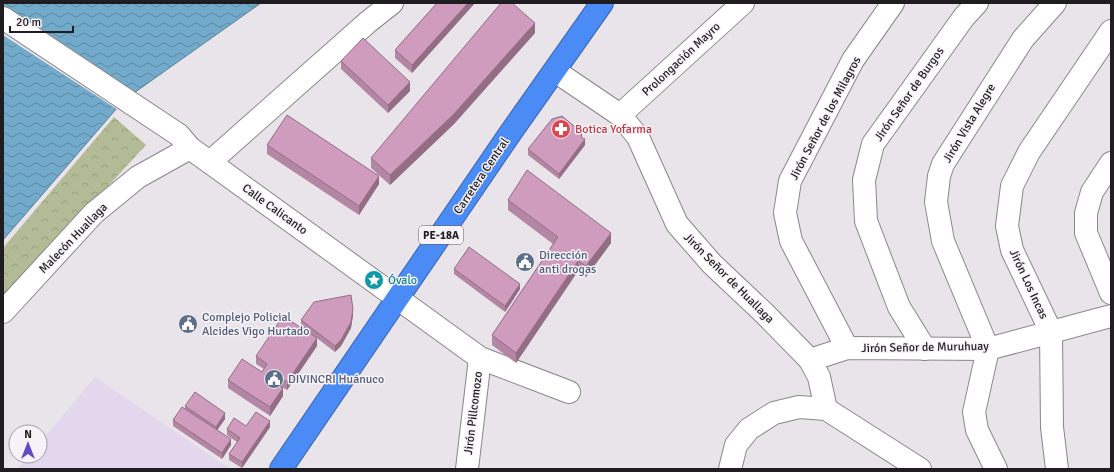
<svg xmlns="http://www.w3.org/2000/svg" width="1114" height="472" viewBox="0 0 1114 472" font-family="Signika,sans-serif">
	<style>
		.education { fill: #e2d7ec }
		.forest { fill: url(#forest-crowns) }
		.water { fill: url(#water-waves); stroke: #598097 }
		.pier { fill: #e9e4ea }
		.lines { fill: none; stroke-linecap: round; stroke-linejoin: round }
		.minor-casing { stroke: #8a868b; stroke-width: 24 }
		.highway-casing { stroke: #3b64aa; stroke-width: 24 }
		.minor { stroke: #fff; stroke-width: 22 }
		.highway { stroke: #4a8bf5; stroke-width: 22 }
		.wall { fill: #b386a3 }
		.shaded-wall { fill: #926d84 }
		.building { fill: #d09cbd; stroke: #926d84 }
		.labels { text-anchor: middle; stroke-width: 3; stroke-linejoin: round; paint-order: stroke }
		.shield { fill: #f6f2f8; stroke: #605d60; stroke-width: 1 }
		.shield-label { font-size: 11px; font-weight: bold; fill: #1f1d1f }
		.street-label { font-size: 12px; fill: #1f1d1f; stroke: #f6f2f8 }
		.health-label { font-size: 12px; fill: #be3a42; stroke: #f6f2f8; text-anchor: start }
		.service-label { font-size: 12px; fill: #4e5e75; stroke: #f6f2f8; text-anchor: start }
		.culture-label { font-size: 12px; fill: #0d838f; stroke: #f6f2f8; text-anchor: start }
	</style>
	<defs>
		<pattern id="forest-crowns" width="20" height="18" patternUnits="userSpaceOnUse"><rect width="20" height="18" fill="#b2bb95"/><path d="M2 6a3 3 0 1 1 6 0M12 15a3 3 0 1 1 6 0" fill="none" stroke="#99a080"/></pattern>
		<pattern id="water-waves" width="16" height="10" patternUnits="userSpaceOnUse"><rect width="16" height="10" fill="#72aacb"/><path d="M0 5q4-4 8 0t8 0" fill="none" stroke="#5d8aa4"/></pattern>
	</defs>
	<rect width="100%" height="100%" fill="#e9e4ea"/>
	<path class="education" d="M95,377L230,469H18L29,456H40V443Z"/>
	<path class="forest" d="M114,117L146,145L3,300V248Z"/>
	<path class="water" d="M3,3H261L124,100L3,240Z"/>
	<path class="pier" d="M3,17L126,101L118,110L3,35Z"/>
	<g class="lines">
		<g class="minor-casing">
			<g id="minor">
				<path d="M3,18L179,135L190,148L480,358L569,392"/>
				<path d="M555,71L620,115L638,137L677,224L712,264L764,313L810,360L819,377L826,409L920,469"/>
				<path d="M620,115L743,3"/>
				<path d="M210,162L368,22L392,3"/>
				<path d="M1111,163L1092,192L1086,213V233L1111,293"/>
				<path d="M3,312L94,213L138,177L190,148"/>
				<path d="M847,348L791,241L785,213L790,181L853,60L893,3"/>
				<path d="M925,349L899,307L866,221L864,180L873,144L964,17L977,3"/>
				<path d="M810,360L847,348L988,349L1111,316"/>
				<path d="M467,469L480,358"/>
				<path d="M730,469L736,445L749,429L774,413L799,407L826,409"/>
				<path d="M996,469L977,430L974,412L988,349L943,241L936,202L939,176L943,164L1023,39L1055,3"/>
				<path d="M1057,469L1052,427L1051,332L1012,250L1007,226L1012,186L1029,152L1111,31"/>
			</g>
		</g>
		<g class="highway-casing">
			<path id="highway" d="M281,469L509,135L602,3"/>
		</g>
		<use href="#minor" class="minor"/>
		<use href="#highway" class="highway"/>
	</g>
	<g class="wall">
		<path d="M437,3H475L412,73L395,58V50Z"/>
		<path d="M535,33L454,124L390,185L371,168V158Z"/>
		<path d="M341,61L410,91L388,113L341,69Z"/>
		<path d="M582,138L585,145L559,179L528,155V149Z"/>
		<path d="M267,145L379,184L359,215L267,154Z"/>
		<path d="M508,200L611,243L586,277L578,271L516,363L492,345V335L553,244L508,210Z"/>
		<path d="M454,269L520,289L505,312L454,274Z"/>
		<path d="M353,315L351,328L341,346L335,352L301,326V320Z"/>
		<path d="M317,346L287,390L282,387L283,396L270,416L228,388V380L262,372L264,369L256,364V356Z"/>
		<path d="M185,406L225,419L217,430L231,445L222,459L173,426V420L185,409Z"/>
		<path d="M246,426L270,427L242,468L229,460V454L237,442L227,435V429Z"/>
	</g>
	<g class="shaded-wall">
		<path d="M468,3H475L412,73V65Z"/>
		<path d="M535,23V33L454,124L390,185V175Z"/>
		<path d="M410,82V91L388,113V105Z"/>
		<path d="M585,139V145L559,179V174Z"/>
		<path d="M379,176V184L359,215V206Z"/>
		<path d="M611,233V243L586,277V266Z"/>
		<path d="M578,261V271L516,363V353Z"/>
		<path d="M520,284V289L505,312V306Z"/>
		<path d="M353,309V315L351,328L341,346L335,352V346Z"/>
		<path d="M317,338V346L287,390V382Z"/>
		<path d="M282,379V387L278,393V385Z"/>
		<path d="M283,388V396L270,416V407Z"/>
		<path d="M225,413V419L216,432V427Z"/>
		<path d="M270,421V427L242,468V462Z"/>
		<path d="M231,439V445L222,459V453Z"/>
	</g>
	<g class="building">
		<path d="M437,3H468L412,65L395,50Z"/>
		<path d="M501,3H512L535,23L454,114L390,175L371,158Z"/>
		<path d="M363,38L410,82L388,105L341,61Z"/>
		<path d="M287,115L379,176L359,206L267,145Z"/>
		<path d="M562,116L581,132L582,138L585,139L559,174L528,149L552,119Z"/>
		<path d="M527,170L611,233L586,266L578,261L516,353L492,335L558,237L508,200Z"/>
		<path d="M469,247L520,284L505,306L454,269Z"/>
		<path d="M351,295L353,309L351,322L341,340L335,346L301,320L314,302Z"/>
		<path d="M283,316L317,338L287,382L282,379L278,385L283,388L270,407L228,380L242,359L262,372L267,364L256,356Z"/>
		<path d="M195,392L225,413L216,427L185,406Z"/>
		<path d="M182,407L231,439L222,453L173,420Z"/>
		<path d="M256,412L270,421L242,462L229,454L240,438L227,429L234,418L246,426Z"/>
	</g>
	<defs>
		<g id="pharmacy-disc" transform="scale(1)"><circle r="9.5" fill="#e0444e" stroke="#f6f2f8"/><path d="M-2-6h4v4h4v4h-4v4h-4v-4h-4v-4h4Z" fill="#fff"/></g>
		<g id="civic-disc" transform="scale(1)"><circle r="9.5" fill="#5c6f8a" stroke="#f6f2f8"/><path d="M-.6-6.5H3V-4.5H.6V-3L4-1V1h2V6H-6V1h2V-1L-.6-3ZM-1.2 2.5V6h2.4V2.5Z" fill="#fff"/></g>
		<g id="sight-disc" transform="scale(1)"><circle r="9.5" fill="#0f9aa8" stroke="#f6f2f8"/><path d="M0-6L1.8-2.2L6-1.7L2.9 1.2L3.7 5.4L0 3.3L-3.7 5.4L-2.9 1.2L-6-1.7L-1.8-2.2Z" fill="#fff"/></g>
	</defs>
	<g fill-rule="evenodd">
		<use href="#pharmacy-disc" x="561" y="129"/>
		<use href="#civic-disc" x="525" y="262"/>
		<use href="#sight-disc" x="374" y="280"/>
		<use href="#civic-disc" x="188" y="324"/>
		<use href="#civic-disc" x="274" y="379"/>
	</g>
	<g class="labels">
		<rect class="shield" x="419" y="226" width="44" height="18" rx="3"/>
		<g class="shield-label">
			<text x="441" y="239">PE-18A</text>
		</g>
		<g class="street-label">
			<text transform="translate(681 59) rotate(-43)" y="4">Prolongación Mayro</text>
			<text transform="translate(909 94) rotate(-55)" y="4">Jirón Señor de Burgos</text>
			<text transform="translate(825 118) rotate(-62)" y="4">Jirón Señor de los Milagros</text>
			<text transform="translate(969 123) rotate(-59)" y="4">Jirón Vista Alegre</text>
			<text transform="translate(481 176) rotate(-56)" y="4">Carretera Central</text>
			<text transform="translate(275 209) rotate(36)" y="4">Calle Calicanto</text>
			<text transform="translate(73 238) rotate(-46)" y="4">Malecón Huallaga</text>
			<text transform="translate(729 278) rotate(45)" y="4">Jirón Señor de Huallaga</text>
			<text transform="translate(1029 284) rotate(65)" y="4">Jirón Los Incas</text>
			<text transform="translate(925 347) rotate(-1)" y="4">Jirón Señor de Muruhuay</text>
			<text transform="translate(473 413) rotate(-83)" y="4">Jirón Pillcomozo</text>
		</g>
		<g class="health-label">
			<text x="575" y="133">Botica Yofarma</text>
		</g>
		<g class="service-label">
			<text x="539" y="259">Dirección<tspan x="539" dy="14">anti drogas</tspan></text>
			<text x="202" y="321">Complejo Policial<tspan x="202" dy="14">Alcides Vigo Hurtado</tspan></text>
			<text x="288" y="383">DIVINCRI Huánuco</text>
		</g>
		<g class="culture-label">
			<text x="388" y="284">Óvalo</text>
		</g>
	</g>
	<rect width="1114" height="472" fill="none" stroke="#1f1d1f" stroke-width="8"/>
	<g transform="translate(28 444)"><circle r="19" fill="#f6f2f8" stroke="#a09da1"/>
	<path d="M0-3L7 15L0 10L-7 15Z" fill="#5f4bc4"/>
	<text y="-6" font-size="11" font-weight="bold" text-anchor="middle" fill="#1f1d1f">N</text>
	</g>
	<path d="M10 26v6h63v-6" fill="none" stroke="#1f1d1f" stroke-width="2"/>
	<text x="16" y="26" font-size="12" fill="#1f1d1f" stroke="#f6f2f8" stroke-width="3" paint-order="stroke">20 m</text>
</svg>
